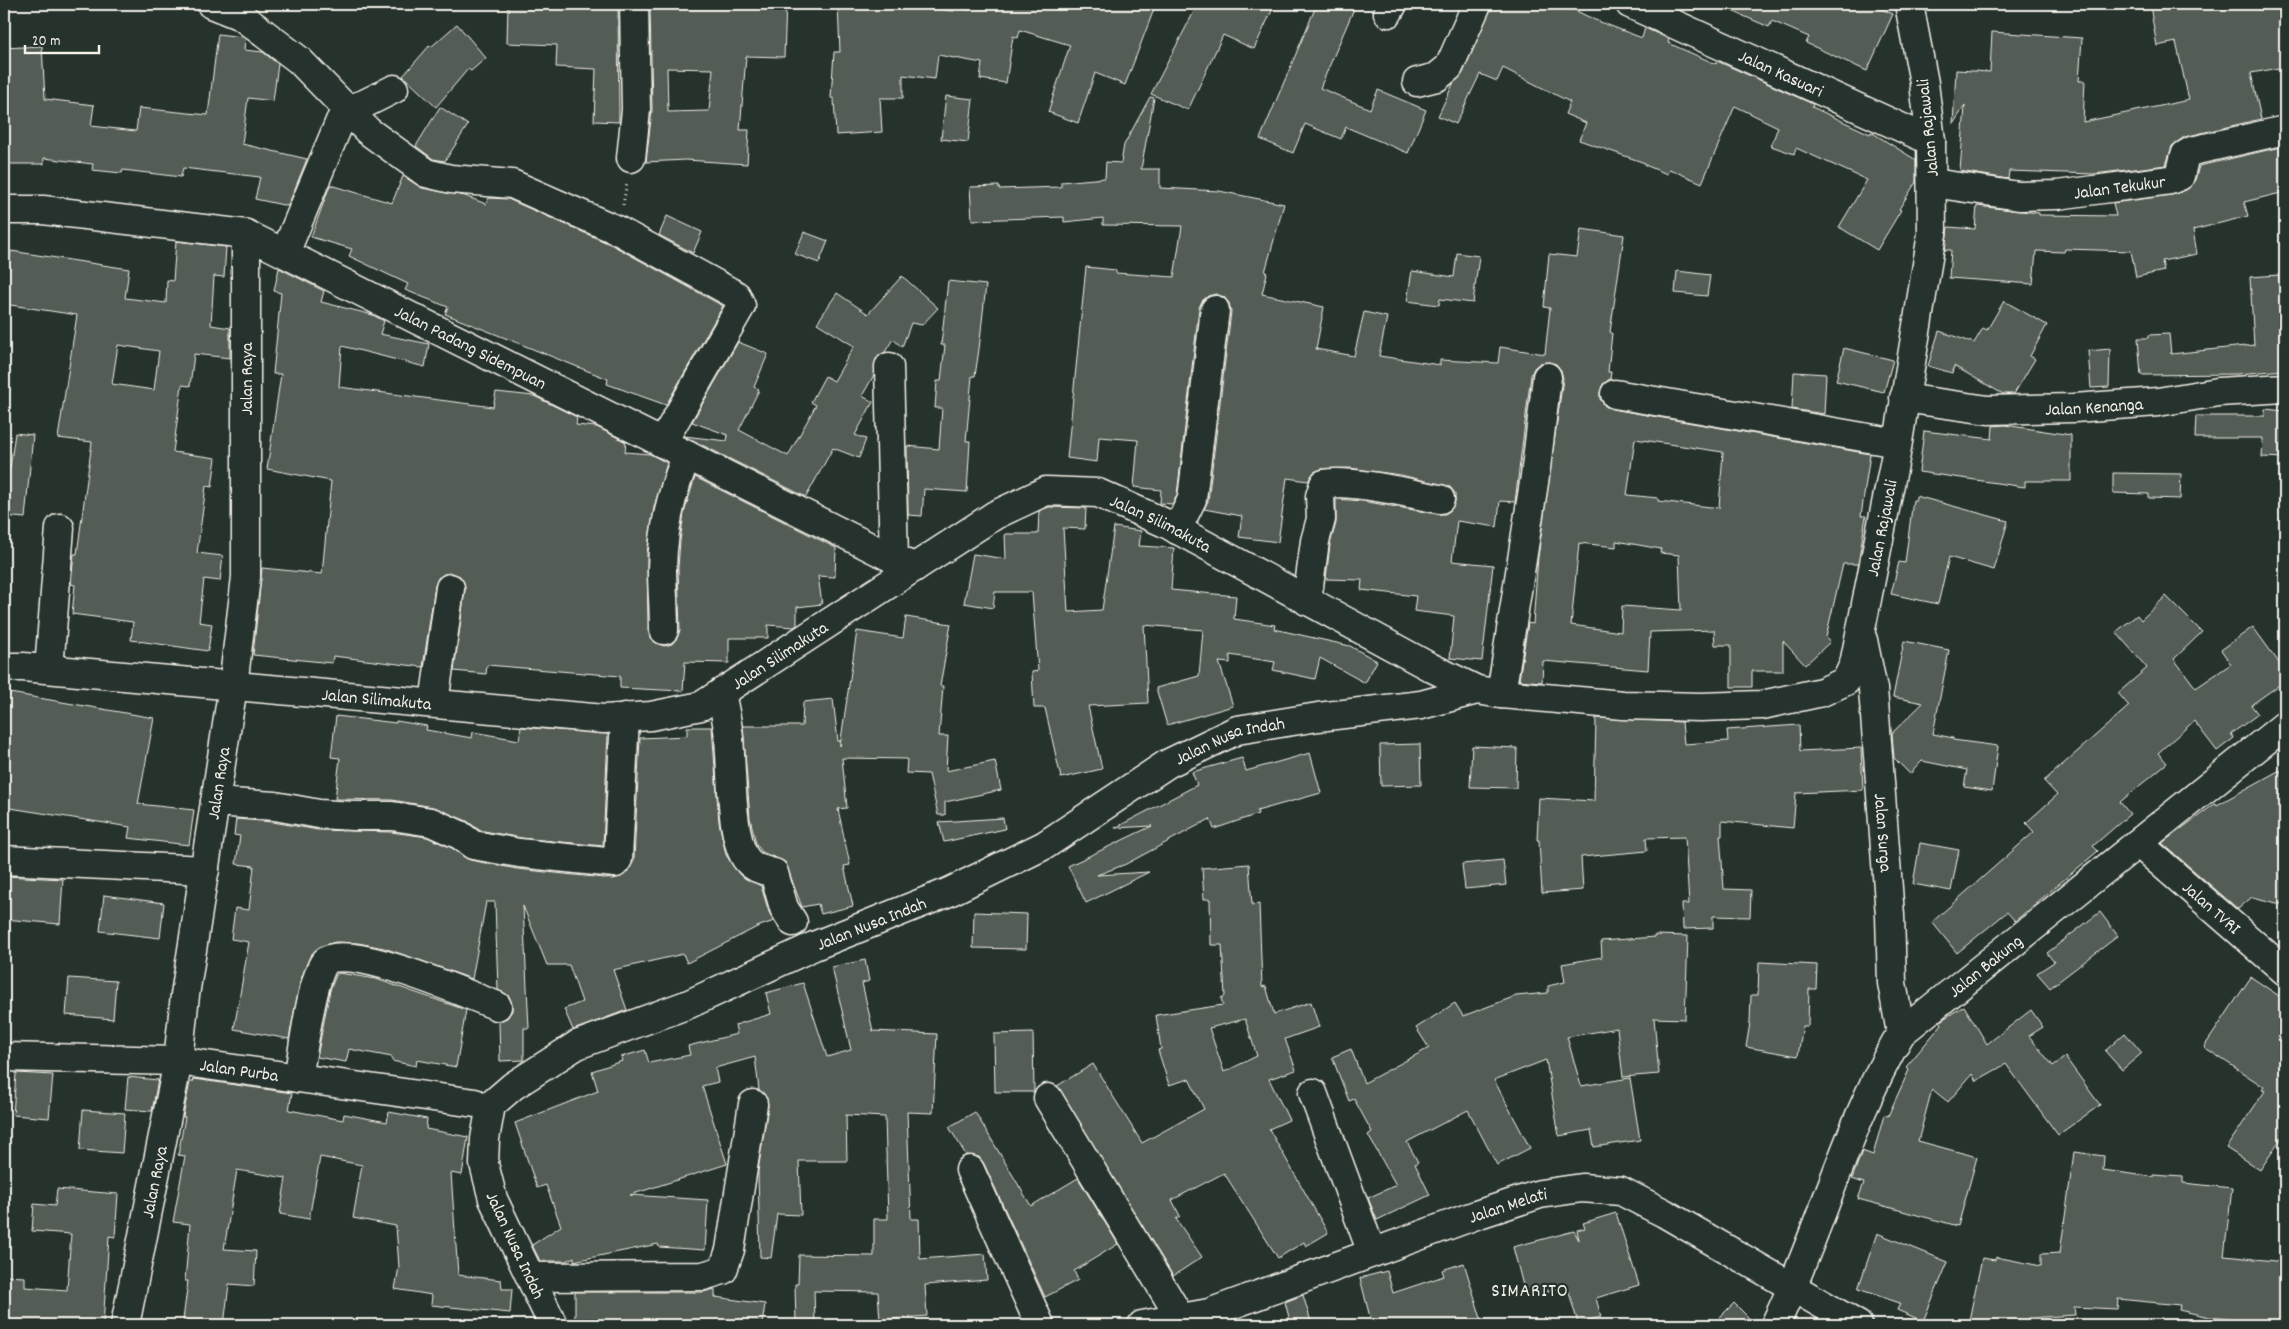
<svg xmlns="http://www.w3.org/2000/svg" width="2289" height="1329" viewBox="0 0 2289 1329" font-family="Dekko,sans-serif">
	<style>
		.building { fill: #525c55; stroke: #f4f1e8; fill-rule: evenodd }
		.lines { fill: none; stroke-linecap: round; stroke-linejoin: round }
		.minor-casing { stroke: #f4f1e8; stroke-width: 31 }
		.path { stroke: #f4f1e8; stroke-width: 3; stroke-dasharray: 1 4; stroke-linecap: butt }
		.minor { stroke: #26332d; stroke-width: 28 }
		.labels { text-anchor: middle; stroke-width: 4.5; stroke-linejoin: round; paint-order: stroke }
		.street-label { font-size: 18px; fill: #f4f1e8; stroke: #26332d }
		.neighbourhood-label { font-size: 19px; letter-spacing: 1px; fill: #f4f1e8; stroke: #26332d }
	</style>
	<rect width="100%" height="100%" fill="#26332d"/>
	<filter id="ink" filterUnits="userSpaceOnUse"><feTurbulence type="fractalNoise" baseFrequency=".02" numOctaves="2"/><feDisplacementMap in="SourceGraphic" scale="10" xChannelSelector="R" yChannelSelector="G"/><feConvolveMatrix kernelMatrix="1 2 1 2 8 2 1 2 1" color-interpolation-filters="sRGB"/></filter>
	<g filter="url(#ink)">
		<g class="building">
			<path d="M508,4H618L619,122L594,121L596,69L556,67L557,45L507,43Z"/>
			<path d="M650,4H786L784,57L746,56L740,130H749L747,164L686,160L646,162L652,110ZM667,68L713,69L709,111L668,112Z"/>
			<path d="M838,4H893L954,11L955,8L970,10L971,4H1156L1125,85L1095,73L1078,123L1048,112L1070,45L1020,30L1018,38L1013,36L1006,83L980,79L982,63L938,55L935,79L903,75V98H880L882,132L836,135L834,99L831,98L834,52H840Z"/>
			<path d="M1198,4H1275L1254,49L1223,35L1188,110L1151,94Z"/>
			<path d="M1317,4H1356L1320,88L1370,109L1378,90L1426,110L1408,153L1346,127L1341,139L1305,124L1293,153L1260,139Z"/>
			<path d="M1492,4H1562L1595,20L1642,38L1645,28L1669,39L1668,43L1716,64L1717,61L1813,104L1812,107L1870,134L1871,132L1916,160V182L1899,209L1901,210L1877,250L1839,227L1867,180L1796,148L1794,154L1771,146L1778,127L1735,106L1702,183L1669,169L1667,174L1645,165V163L1579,140L1586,123L1565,114L1570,102L1503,68L1497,81L1480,74L1456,124L1438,116L1453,84L1463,73Z"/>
			<path d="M1716,4H1870L1893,14L1867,71L1806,43L1809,37L1772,21L1769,27Z"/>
			<path d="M2162,4H2285V67L2251,73L2261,119L2184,137L2172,146L2166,165L2094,174L2009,171L2008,179L1960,171L1965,106L1953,124L1956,70L1990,72L1992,32L2082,38L2079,81H2085L2083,122L2189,100L2176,42L2157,46L2150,6Z"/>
			<path d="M457,24L486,58L471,71L468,69L436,107L403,76L430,45L431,47Z"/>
			<path d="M218,34L243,37L245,39L244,50L263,52L278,64L273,101L248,98L242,144L307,159L288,206L255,199L260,177L183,168L181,177L123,170L122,173L92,170L93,164L44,158V164H4V100H7L4,48L42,46L45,99L94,105L91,126L136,131L139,108L208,115Z"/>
			<path d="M946,96L973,99L968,142L941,139Z"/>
			<path d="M1150,97L1154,98L1141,169H1160V188L1219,191L1284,204L1265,272L1267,273L1262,294L1324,307L1316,349L1354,356L1364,312L1387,317L1379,356L1440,365V360L1498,363L1500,347L1545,354L1550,308L1544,307L1549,254L1577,257L1581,229L1624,235L1610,332L1612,333L1608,372H1611L1610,379L1603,384L1600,392V399L1605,406L1612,409L1870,454L1861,516H1866L1858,564H1843L1826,637L1830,642L1805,665L1783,641V671H1752V687H1731V645H1715L1714,630L1650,632L1648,670L1543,661L1542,682L1519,680L1528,623L1533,624L1538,557L1563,379L1561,370L1556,364L1549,362L1540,363L1534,368L1531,375L1515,502L1500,501L1497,527L1457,521L1452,561L1493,565L1482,661L1450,658L1454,616L1414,611L1416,596L1361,590L1362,580L1326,579L1330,544L1336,523V499L1362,501L1437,514H1445L1451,510L1455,502V493L1450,487L1401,475L1349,468L1322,469L1314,472L1308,481L1287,478L1278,542L1239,537L1242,516L1204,509L1208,501L1231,312L1229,303L1224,297L1216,294L1208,296L1202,301L1199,308L1177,495L1172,504L1160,503L1161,490L1134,487L1138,440L1099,437L1097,462L1067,458L1086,267L1116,270V273L1174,277L1182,226L1103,225V218L1064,222V217L972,220L970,187L999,186V189L1061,187V182L1105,178L1106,162L1121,163L1124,145ZM1635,439L1723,452L1719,508L1658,501V498L1627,495ZM1616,541L1661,549L1660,553L1679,555L1681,610L1622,606L1621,632L1571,625L1579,543L1616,547Z"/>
			<path d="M440,107L468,125L445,161L433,159L416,146Z"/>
			<path d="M2285,146V192L2244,202L2248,216L2193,230L2197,254L2162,261L2164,271L2136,277L2131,251L2065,249L2064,252L2036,251L2033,284L1949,278L1951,250H1945L1948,227L1975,229L1977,206L2039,213V215L2116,216L2113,203L2172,195L2186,190L2195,180L2199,166Z"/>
			<path d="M403,176L422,188L465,196L486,204L489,198L508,199L612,245L723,306L666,405L607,384L608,379L445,314L448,307L405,290L408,284L349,256L352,249L311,237L330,185L392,203Z"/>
			<path d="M667,216L702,232L693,253L659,235Z"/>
			<path d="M804,232L828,241L819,263L795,254Z"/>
			<path d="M176,241L226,247L224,277L214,276L211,325L230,328V358L194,354L190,386L182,385L173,452L216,458L212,487L206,486L197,553L223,556L220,581L204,579L199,622L212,624L208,651L131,640L133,622L72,614L75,585L71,584L74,554H77L92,442L58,438L77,315L4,304L11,251L129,269L125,298L166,303L167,280L173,281ZM118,345L159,351L154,390L112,384Z"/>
			<path d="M1457,253L1479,256L1473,303L1440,299L1439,305L1407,301L1412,271L1454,277Z"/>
			<path d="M279,268L324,291L321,302L373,315L384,321L380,334L429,344L425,367L342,346L339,387L493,407L496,392L534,396L577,417L576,425L597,427L626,442L625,452L650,454L667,463L654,507L647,553L648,630L650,638L656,643L664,646L672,644L677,638L680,630L678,568L680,541L684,513L695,477L836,548L835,577L818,576L822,604L797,607V625L794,627L768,625V638H729V663L685,662L683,691L620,688V676L487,665L486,674L454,671L465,590L464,582L460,576L452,573L444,574L438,578L435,585L423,667L333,656L332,663L253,655L262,568L322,574L331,481L267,469L281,374H273L281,293L274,291Z"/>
			<path d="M1677,271L1710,275L1707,296L1675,293Z"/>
			<path d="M2279,275L2282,329H2285V370L2236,374L2141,375L2138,338H2149V335L2169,334L2171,354L2254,345L2250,277Z"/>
			<path d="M902,276L938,308L922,325L911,323L902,347L893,339L885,352L876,359L874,375L862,396L873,402L855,435L866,439L859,458L833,448L806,497L684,436L727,441L728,435L692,422L738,342L768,354L754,387L759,390L739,430L788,456L816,405L811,402L825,376L834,381L854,346L817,323L837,293L868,314Z"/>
			<path d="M948,281L986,285L979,349L975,376H972L966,441H970L967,492L924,489L922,516L908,515L907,446L939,449L942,408H935L937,381H941L945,345H941Z"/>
			<path d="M2004,301L2047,325L2030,356L2035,359L2014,394H2003L1954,366L1952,373L1928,366L1939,331L1974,343L1983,328L1987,330Z"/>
			<path d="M1844,348L1893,360L1884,392L1836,381Z"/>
			<path d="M2110,349L2109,387L2091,388L2088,351Z"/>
			<path d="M1794,372L1826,374L1824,414L1792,409Z"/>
			<path d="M2265,409L2285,411V458L2262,457L2263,438H2195L2196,416H2265Z"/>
			<path d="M2005,425L2071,435V481H2025V487L1919,472L1924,431L1992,439L1993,426Z"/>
			<path d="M15,433L33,435L25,518L4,516V467L10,468Z"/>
			<path d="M2113,473L2181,474L2180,499L2149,498V494L2113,493Z"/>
			<path d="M1916,496L2008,521L1994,570L1949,557L1938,604L1891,594L1899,562L1905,563L1913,500H1916Z"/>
			<path d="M1049,507L1086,508L1085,529L1063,528L1068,612L1102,610L1114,527L1141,531L1139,546L1174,548L1171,590L1236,596L1234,619L1275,625L1274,629L1350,646L1377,661L1365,683L1320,658L1315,679L1273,670L1275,662L1230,655V663L1219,662L1233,706L1167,725L1156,688L1199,676L1203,630L1144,625L1148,703L1088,706L1102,769L1061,778L1045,708H1034L1032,672L1038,671L1032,592H995L993,608L964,603L973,554L1006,559L1005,534H1038L1039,511Z"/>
			<path d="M2166,596L2202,632L2174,659L2196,688L2231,664L2221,650L2253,627L2285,671V681L2251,705L2258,714L2231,734L2234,738L2217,751L2194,721L2158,753L2167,763L2120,802L2130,814L2093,846L2098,851L2015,921L2007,912L1957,953L1932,922L2034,832L2026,823L2057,795L2044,781L2129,706L2118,693L2147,668L2116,632L2137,615L2141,620Z"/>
			<path d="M906,617L951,624L940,686H943L939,736H948L946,771L995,761L1001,790L945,802V815H938L929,774L906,773L907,759L842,758L847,808L838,809L850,865L844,866L853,906L821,914L818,904L802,907L785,862L762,852L756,844L750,818L743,726H802L803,702L833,699L838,741H840V746L857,631L903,638Z"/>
			<path d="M1904,641L1949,650L1933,734L1953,738V740L1998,746L1992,791L1964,787L1967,770L1922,761L1910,774L1894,758L1892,733L1923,703L1893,697Z"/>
			<path d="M4,692L154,718L138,804L194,810L189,845L128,838L130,827L4,807Z"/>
			<path d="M336,716L396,723V721L427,726L426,730L472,738L473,732L519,740L521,727L608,734L603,846L521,838L479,830L467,821L433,807L392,800L335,799L340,758L331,757Z"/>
			<path d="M1596,718L1682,722L1684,744L1728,741L1727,730L1799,725L1800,751L1861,748L1863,790L1796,793L1793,828L1722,821V836H1720L1724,889L1751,890L1750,917L1713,916V928L1683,929L1682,904H1689L1685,837L1646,838L1647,851L1581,857L1583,890L1542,893L1539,840H1537L1539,798L1594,801Z"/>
			<path d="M687,727H712L719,822L726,855L740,875L761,886L769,912L774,921L757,927L687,963L683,954L613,970L627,1010L573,1030L564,1009L582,1002L569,965H547L523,906L529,1028H524V1060L500,1061L499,1021L507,1018L512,1011V1004L509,996L498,990L495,902H486L472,979L384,948L358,943L335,942L317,949L310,956L300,982L289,1039L234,1029L249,942L231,939L235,908L249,910L254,866L236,864L240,836L234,835L236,819L273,822L318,830L391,832L427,837L452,848L470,860L517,869L613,879L621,877L630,868L634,860L640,738L687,736Z"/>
			<path d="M1420,744L1421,785L1381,786L1380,745Z"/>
			<path d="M1472,746L1517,748L1516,788L1470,787Z"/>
			<path d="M1310,753L1321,793L1257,811L1258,814L1214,829L1210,819L1126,864L1097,875L1149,872L1086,903L1068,866L1152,826L1115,828L1197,785L1192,772L1242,758L1246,771Z"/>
			<path d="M2280,770L2285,781V905L2252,897L2238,909L2162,843L2216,803L2217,805Z"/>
			<path d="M1003,818L1005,829L944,842L939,822Z"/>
			<path d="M1920,843L1959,850L1951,891L1913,884Z"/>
			<path d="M1503,860L1506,885L1465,889L1462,864Z"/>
			<path d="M1249,864L1252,905L1259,904L1262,987L1266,986L1274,1014L1311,1002L1319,1027L1285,1039L1296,1070L1269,1079L1289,1120L1269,1129L1328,1233L1306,1246L1304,1242L1278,1258L1224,1173L1172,1200L1180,1216L1176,1219L1202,1257L1173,1276L1057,1086L1093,1064L1142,1143L1204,1109L1189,1079L1169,1085L1158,1050L1161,1049L1156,1015L1223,1005L1221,998L1225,996L1222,945H1211L1210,899H1204L1202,868ZM1245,1019L1257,1056L1224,1072L1209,1028Z"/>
			<path d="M4,876L63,879L60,924L4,919Z"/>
			<path d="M104,895L164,903L160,938L100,931Z"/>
			<path d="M974,912L1027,914L1026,949L973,948Z"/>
			<path d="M2100,912L2118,936L2050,988L2037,973L2054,962L2047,953Z"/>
			<path d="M1655,935L1688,936L1685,1019L1654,1018L1659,1074L1623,1077L1617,1028L1567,1037L1581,1086L1630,1078L1640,1140L1594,1147L1591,1130L1559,1136L1546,1060L1494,1080L1530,1148L1497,1165L1468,1110L1407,1142L1418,1162L1415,1164L1430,1195L1377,1220L1368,1198L1396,1185L1368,1135L1372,1132L1354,1099L1349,1101L1332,1057L1351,1049L1364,1083L1429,1048L1416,1028L1455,1003L1463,1016L1516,996L1548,993V986L1565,982L1562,964L1602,957L1601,941L1655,937Z"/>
			<path d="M865,960L869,981L862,983L873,1031L937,1034L933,1113L907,1112L911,1219H919L920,1259L985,1254L987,1280L925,1285L927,1316L880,1320L878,1292L814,1291L815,1325H796L795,1284H798L799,1255L874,1256V1219H888L885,1117L846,1115L847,1161H799L801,1215L777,1214L771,1258L760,1257L758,1171L768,1106L767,1098L759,1090L755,1057L715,1068L718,1082L702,1086L727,1164L630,1195L708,1200L705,1250L659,1247L658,1244L574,1261V1257L566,1261H540L532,1245L561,1226L546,1185L537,1188L515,1123L598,1091L592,1071L622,1061L621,1057L645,1050L649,1063L690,1055L688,1046L737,1034L735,1025L771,1014L766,993L803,983L827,1057L851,1050L832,967Z"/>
			<path d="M1759,962L1817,965L1816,989H1809L1808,1026H1803L1798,1056L1746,1047L1750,1023L1751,995H1758Z"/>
			<path d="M339,973L376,979L466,1010L456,1067L417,1060L416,1066L392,1061V1057L349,1049L346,1062L317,1057L330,990L336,975Z"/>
			<path d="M2251,977L2285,1000V1133L2260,1170L2226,1148L2265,1091L2262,1090L2264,1087L2204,1047Z"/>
			<path d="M69,978L116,981L113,1019L66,1015Z"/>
			<path d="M1964,1006L1987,1044L2031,1010L2043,1027L2029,1036L2053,1066L2065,1057L2100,1105L2058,1135L2006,1064L1976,1081L1972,1074L1948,1102L1932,1089L1918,1141L1977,1157L1958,1226L1858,1199L1864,1183L1852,1179L1862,1151L1873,1155L1884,1115L1888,1116L1909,1070L1906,1067L1942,1024L1940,1021Z"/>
			<path d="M1033,1033L1034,1092H995L994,1034Z"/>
			<path d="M2125,1033L2142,1053L2122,1070L2105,1051Z"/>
			<path d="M16,1073L53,1075L49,1118L13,1115Z"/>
			<path d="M128,1077L158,1080L152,1111L125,1109Z"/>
			<path d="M194,1079L292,1093L289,1110L343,1120L344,1114L387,1122L389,1112L427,1119L426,1129L468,1137L462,1175L451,1173L458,1275L501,1280L502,1289H512L510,1313L431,1305L432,1295L395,1289L399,1267L396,1226L353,1218L362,1165L320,1157L309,1219L280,1214L286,1178L237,1170L224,1249L256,1251L254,1286L229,1284L224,1325L183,1320L188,1281H185L190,1224L173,1222L185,1156L178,1155L185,1117H183L190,1082H193Z"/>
			<path d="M83,1110L125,1113L122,1153L80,1150Z"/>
			<path d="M975,1112L1031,1206L1078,1178L1118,1244L1074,1271L1078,1280L1045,1297L984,1164L979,1157L966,1155L949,1127Z"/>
			<path d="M2074,1152L2104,1156L2103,1170L2153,1177V1175L2183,1177V1183L2232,1188L2224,1256L2285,1262V1325H2258L2259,1322L2209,1317L2179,1310L2180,1305L2118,1299L2117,1309L2074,1307L2075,1315L2028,1318V1325H1968L1982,1258L1995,1260L1996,1257L2041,1266V1254L2060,1253Z"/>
			<path d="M57,1189L118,1194L115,1237L109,1236L103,1325H4V1276L25,1277V1287L67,1290L71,1234L32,1231L34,1204L55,1206Z"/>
			<path d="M1616,1213L1639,1285L1596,1298L1601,1317L1578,1323L1567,1286L1526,1297L1513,1247L1574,1231L1579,1240L1577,1230L1585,1228L1583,1223Z"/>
			<path d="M1877,1233L1948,1262L1923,1321L1897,1310L1900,1303L1858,1289Z"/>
			<path d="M1464,1263L1483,1325H1372L1360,1278L1387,1271L1393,1293L1444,1276L1442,1270Z"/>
			<path d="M715,1289V1297L765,1304L762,1325H727V1323L575,1325V1292H703Z"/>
			<path d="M1303,1295L1312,1325H1291L1285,1302Z"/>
			<path d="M1734,1303L1756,1325H1712Z"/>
		</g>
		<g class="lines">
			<g class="minor-casing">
				<g id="minor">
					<path d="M211,4L241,16L299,60L368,131L426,173L451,179L512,184L619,231L736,295L741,306L662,443"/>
					<path id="s1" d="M1630,4L1931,141"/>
					<path d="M1388,13L1393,4"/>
					<path d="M1417,82L1437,77L1449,67L1477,4"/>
					<path d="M631,158L636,110L634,4"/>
					<path id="s2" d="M1933,183L2019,196L2057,195L2170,180L2180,176L2185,155L2192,151L2285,130"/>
					<path id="s3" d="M4,210H43L246,234L894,559L915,567"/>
					<path d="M285,253L340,121L347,109L364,104L394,89"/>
					<path d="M889,367L894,559"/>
					<path d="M1615,394L1897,443"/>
					<path id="s4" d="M1904,398L1988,410L2074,408L2158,402L2218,392L2285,388"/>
					<path d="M1177,530L1192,499L1215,310"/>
					<path d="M1307,601L1315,541L1321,519L1320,496L1324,484C1349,479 1412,494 1440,499"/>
					<path d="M664,630C664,609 662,588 662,568C663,529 672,490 687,455"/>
					<path id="s5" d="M1863,640L1873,689L1890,915L1892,983L1901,1033"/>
					<path id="s6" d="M4,667H23L604,719L651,716L701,706L995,515L1046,491L1098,493L1165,523L1430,667L1477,690L1501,694L1623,705L1700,707L1762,705L1822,692L1846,681L1854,664L1896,454L1932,234L1931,141L1924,83L1909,4"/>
					<path d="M49,669L60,528"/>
					<path d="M721,693C724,708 728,723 729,739C732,767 730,840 747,860C754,869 764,870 774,873L784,908L793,922"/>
					<path d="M1501,694L1535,476L1547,377"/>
					<path d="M434,703L450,588"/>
					<path d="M215,802L275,806L319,814L354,816H392L431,822L460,835L473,845L519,853L615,863L618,859L625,717"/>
					<path id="s7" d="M2138,843L2285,971"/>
					<path d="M4,860L205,870"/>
					<path id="s8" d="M4,1057L178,1061L475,1103"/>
					<path d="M298,1078C303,1052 311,983 324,963C341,939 472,996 497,1006"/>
					<path d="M1313,1093L1372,1253"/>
					<path d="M1048,1098L1181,1319"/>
					<path d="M970,1170L1040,1325"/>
					<path d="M532,1277L703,1276L723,1270L730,1250L753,1104"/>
					<path id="s9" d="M125,1325L178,1061L185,995L233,686L246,577V234"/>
					<path id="s10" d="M553,1325L493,1199L484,1164L485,1139L491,1105L513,1086L577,1045L689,1004L814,946L949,892L1045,845L1167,764L1237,730L1318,717L1421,705L1477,690"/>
					<path id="s11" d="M1142,1325L1209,1313L1476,1215L1540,1194L1582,1188L1621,1191L1664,1213L1858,1325"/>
					<path id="s12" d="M1775,1325C1821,1230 1847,1124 1901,1033L2285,725"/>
				</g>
			</g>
			<path class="path" d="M623,205L627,182"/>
			<use href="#minor" class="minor"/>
		</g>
	</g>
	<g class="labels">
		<g class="street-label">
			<text dy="6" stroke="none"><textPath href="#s1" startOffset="166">Jalan Kasuari</textPath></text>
			<text transform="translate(1927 128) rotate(-96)" y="6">Jalan Rajawali</text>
			<text dy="6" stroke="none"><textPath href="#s2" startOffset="188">Jalan Tekukur</textPath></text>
			<text dy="6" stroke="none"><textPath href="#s3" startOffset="495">Jalan Padang Sidempuan</textPath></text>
			<text transform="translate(246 379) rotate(-90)" y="6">Jalan Raya</text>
			<text dy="6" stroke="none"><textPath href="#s4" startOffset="191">Jalan Kenanga</textPath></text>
			<text dy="6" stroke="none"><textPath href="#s6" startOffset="1229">Jalan Silimakuta</textPath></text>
			<text dy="6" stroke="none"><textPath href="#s6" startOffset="2118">Jalan Rajawali</textPath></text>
			<text dy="6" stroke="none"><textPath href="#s6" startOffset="794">Jalan Silimakuta</textPath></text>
			<text dy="6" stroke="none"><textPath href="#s6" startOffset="374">Jalan Silimakuta</textPath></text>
			<text dy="6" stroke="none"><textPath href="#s10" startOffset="1064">Jalan Nusa Indah</textPath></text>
			<text dy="6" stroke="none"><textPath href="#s9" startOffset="550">Jalan Raya</textPath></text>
			<text dy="6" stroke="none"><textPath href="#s5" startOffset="194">Jalan Surga</textPath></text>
			<text dy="6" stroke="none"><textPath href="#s7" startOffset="98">Jalan TVRI</textPath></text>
			<text dy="6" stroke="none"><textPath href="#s10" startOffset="659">Jalan Nusa Indah</textPath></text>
			<text dy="6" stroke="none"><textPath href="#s12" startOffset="426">Jalan Bakung</textPath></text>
			<text dy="6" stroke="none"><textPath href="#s8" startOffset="236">Jalan Purba</textPath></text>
			<text dy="6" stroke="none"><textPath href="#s9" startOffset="146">Jalan Raya</textPath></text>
			<text dy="6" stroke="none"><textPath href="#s11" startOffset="386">Jalan Melati</textPath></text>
			<text transform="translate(516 1245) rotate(65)" y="6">Jalan Nusa Indah</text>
		</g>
		<g class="neighbourhood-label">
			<text x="1530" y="1296">SIMARITO</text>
		</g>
	</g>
	<rect width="2289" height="1329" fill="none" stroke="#26332d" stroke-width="20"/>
	<rect x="10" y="10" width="2269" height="1309" fill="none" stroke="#f4f1e8" stroke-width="2" filter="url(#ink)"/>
	<path d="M25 45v8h74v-8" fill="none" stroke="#f4f1e8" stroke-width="2.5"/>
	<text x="32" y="45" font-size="15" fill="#f4f1e8" stroke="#26332d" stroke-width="4" paint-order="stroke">20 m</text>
</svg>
